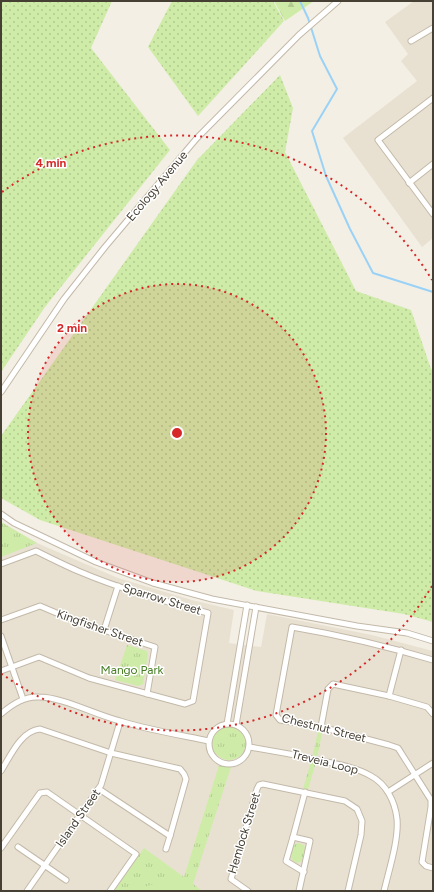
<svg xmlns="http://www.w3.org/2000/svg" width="434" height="892" viewBox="0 0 434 892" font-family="Figtree,sans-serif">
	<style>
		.residential { fill: #e8e1d1 }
		.grass { fill: url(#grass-dots) }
		.forest { fill: url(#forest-firs) }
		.park { fill: url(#park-tufts) }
		.pitch { fill: #ceeca8 }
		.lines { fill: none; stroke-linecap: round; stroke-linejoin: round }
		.stream { stroke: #9ad2f7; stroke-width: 2 }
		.minor-casing { stroke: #c3b9a9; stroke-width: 7 }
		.minor { stroke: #fff; stroke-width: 5 }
		.ring { fill: none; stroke: #d62828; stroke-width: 2; stroke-dasharray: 2 4 }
		.labels { text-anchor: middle; stroke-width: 3; stroke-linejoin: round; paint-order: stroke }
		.street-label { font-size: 12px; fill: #463f33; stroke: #fff }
		.park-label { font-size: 12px; fill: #457d22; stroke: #fff }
		.centre { fill: #d62828; stroke: #fff; stroke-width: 2 }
		.ring-label { font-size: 12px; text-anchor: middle; font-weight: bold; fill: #d62828; stroke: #fff; stroke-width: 3; stroke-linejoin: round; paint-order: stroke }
	</style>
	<defs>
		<pattern id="grass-dots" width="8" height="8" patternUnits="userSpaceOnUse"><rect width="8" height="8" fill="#ceeca8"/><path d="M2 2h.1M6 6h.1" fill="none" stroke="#b2cb91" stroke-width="1.8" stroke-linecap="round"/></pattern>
		<pattern id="forest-firs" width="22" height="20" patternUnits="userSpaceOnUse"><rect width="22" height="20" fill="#ceeca8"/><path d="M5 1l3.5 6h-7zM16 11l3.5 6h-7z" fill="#b2cb91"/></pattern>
		<pattern id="park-tufts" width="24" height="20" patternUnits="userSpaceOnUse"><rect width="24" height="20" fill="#ceeca8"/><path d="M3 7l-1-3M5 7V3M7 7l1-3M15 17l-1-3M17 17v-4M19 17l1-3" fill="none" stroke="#b2cb91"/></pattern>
	</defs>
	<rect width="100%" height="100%" fill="#f4efe4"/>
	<g class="residential">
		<path d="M414,1H433V238L422,247L343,138L417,81L401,61L408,54L385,22Z"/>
		<path d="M1,522L37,543L118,578L192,600L234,610L229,643L261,647L267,614L372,635L433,651V891H1Z"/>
	</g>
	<g class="grass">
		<path d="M1,1H112L91,48L170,150L45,307L1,372Z"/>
		<path d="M172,1H273L284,21L198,116L148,47Z"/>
		<path d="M280,75L293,108L285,152L356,291L411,310L431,369L433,370V622L404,614L257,591L40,520L1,498V436L197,160Z"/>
	</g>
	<path class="forest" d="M274,1H314L285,21Z"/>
	<g class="park">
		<path d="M1,522L37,543L1,557Z"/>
		<path d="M127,645L147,651L148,654L143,684L138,686L115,680Z"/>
		<circle cx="229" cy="743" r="17"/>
		<path d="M319,727L323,728L317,759L307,793L302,792L312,758Z"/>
		<path d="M220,762L225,764H232L193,884L202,891H114L144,848L184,877Z"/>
		<path d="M298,843L304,845L305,848L302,861L297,863L293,861L291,857L294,845Z"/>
	</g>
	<path class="pitch" d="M178,878L181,891H132V890Z"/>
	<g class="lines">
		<path class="stream" d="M300,1L308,18L320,56L337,89L312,131L326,176L350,229L373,273L433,292"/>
		<g class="minor-casing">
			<g id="minor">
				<path d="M411,41L433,28"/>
				<path d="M433,98L378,140L433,214"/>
				<path d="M409,183L433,164"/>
				<path d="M1,392L64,299L105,247L197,138L299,35L338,1"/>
				<path d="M1,514L14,523L96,562L153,583L212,599L357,626L407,633L433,641"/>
				<path d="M1,564L36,551C50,558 64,565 78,571C120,589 164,601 208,613L193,701L185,704L89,678L39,657L1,671"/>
				<path d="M1,620L40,606L73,620L155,647L147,694"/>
				<path d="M104,630L118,586"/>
				<path d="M1,636L23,699"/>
				<path d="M433,660C386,646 339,635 292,627L276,715L280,720L321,727L389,745L398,748L431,800V807L422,862L426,866L433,868"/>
				<path d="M389,696L401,650"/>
				<path d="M1,714C11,705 24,696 39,697C62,697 96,715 120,721C149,730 180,735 209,741"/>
				<path d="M227,724L247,605"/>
				<circle cx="229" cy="744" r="20"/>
				<path d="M236,725L256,607"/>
				<path d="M321,727L328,689L333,684L389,696L427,707L433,714"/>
				<path d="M249,747C275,751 301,756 327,762C342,765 357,768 371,776C386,784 395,801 397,819C399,839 389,870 384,891"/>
				<path d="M1,771C11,755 21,731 40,729L111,753L180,769L184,774L186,779L170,836L99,789"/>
				<path d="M388,792L433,763"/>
				<path d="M293,837L286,861L304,872"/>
				<path d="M18,847L66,880"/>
				<path d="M1,848L40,793L47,792L136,854L110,891"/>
				<path d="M166,849L170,836"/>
				<path d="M27,891L101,785L120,722"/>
				<path d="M248,891L231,879L257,789L259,785L263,784L345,801L357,809L362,821L361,835L348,891"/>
				<path d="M299,891L310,841L293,837L305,792"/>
			</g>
		</g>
		<use href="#minor" class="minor"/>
	</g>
	<circle cx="177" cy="433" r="149" fill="#d62828" fill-opacity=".12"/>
	<g class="ring">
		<circle cx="177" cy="433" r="149"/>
		<path d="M432 586A298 298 0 0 1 2 674M2 192A298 298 0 0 1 432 280"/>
	</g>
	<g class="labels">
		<g class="street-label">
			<text transform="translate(157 186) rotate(-50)" y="4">Ecology Avenue</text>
			<text transform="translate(162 599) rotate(17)" y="4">Sparrow Street</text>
			<text transform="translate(100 628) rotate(19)" y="4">Kingfisher Street</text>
			<text transform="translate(324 728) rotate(14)" y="4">Chestnut Street</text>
			<text transform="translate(325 762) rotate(14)" y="4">Treveia Loop</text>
			<text transform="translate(78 818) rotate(-55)" y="4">Island Street</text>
			<text transform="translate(244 833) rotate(-73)" y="4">Hemlock Street</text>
		</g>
		<g class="park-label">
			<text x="132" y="674">Mango Park</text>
		</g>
	</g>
	<circle cx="177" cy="433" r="6" class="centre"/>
	<g class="ring-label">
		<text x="51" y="167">4 min</text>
		<text x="72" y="332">2 min</text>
	</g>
	<rect width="434" height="892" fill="none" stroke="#463f33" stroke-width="4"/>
</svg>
